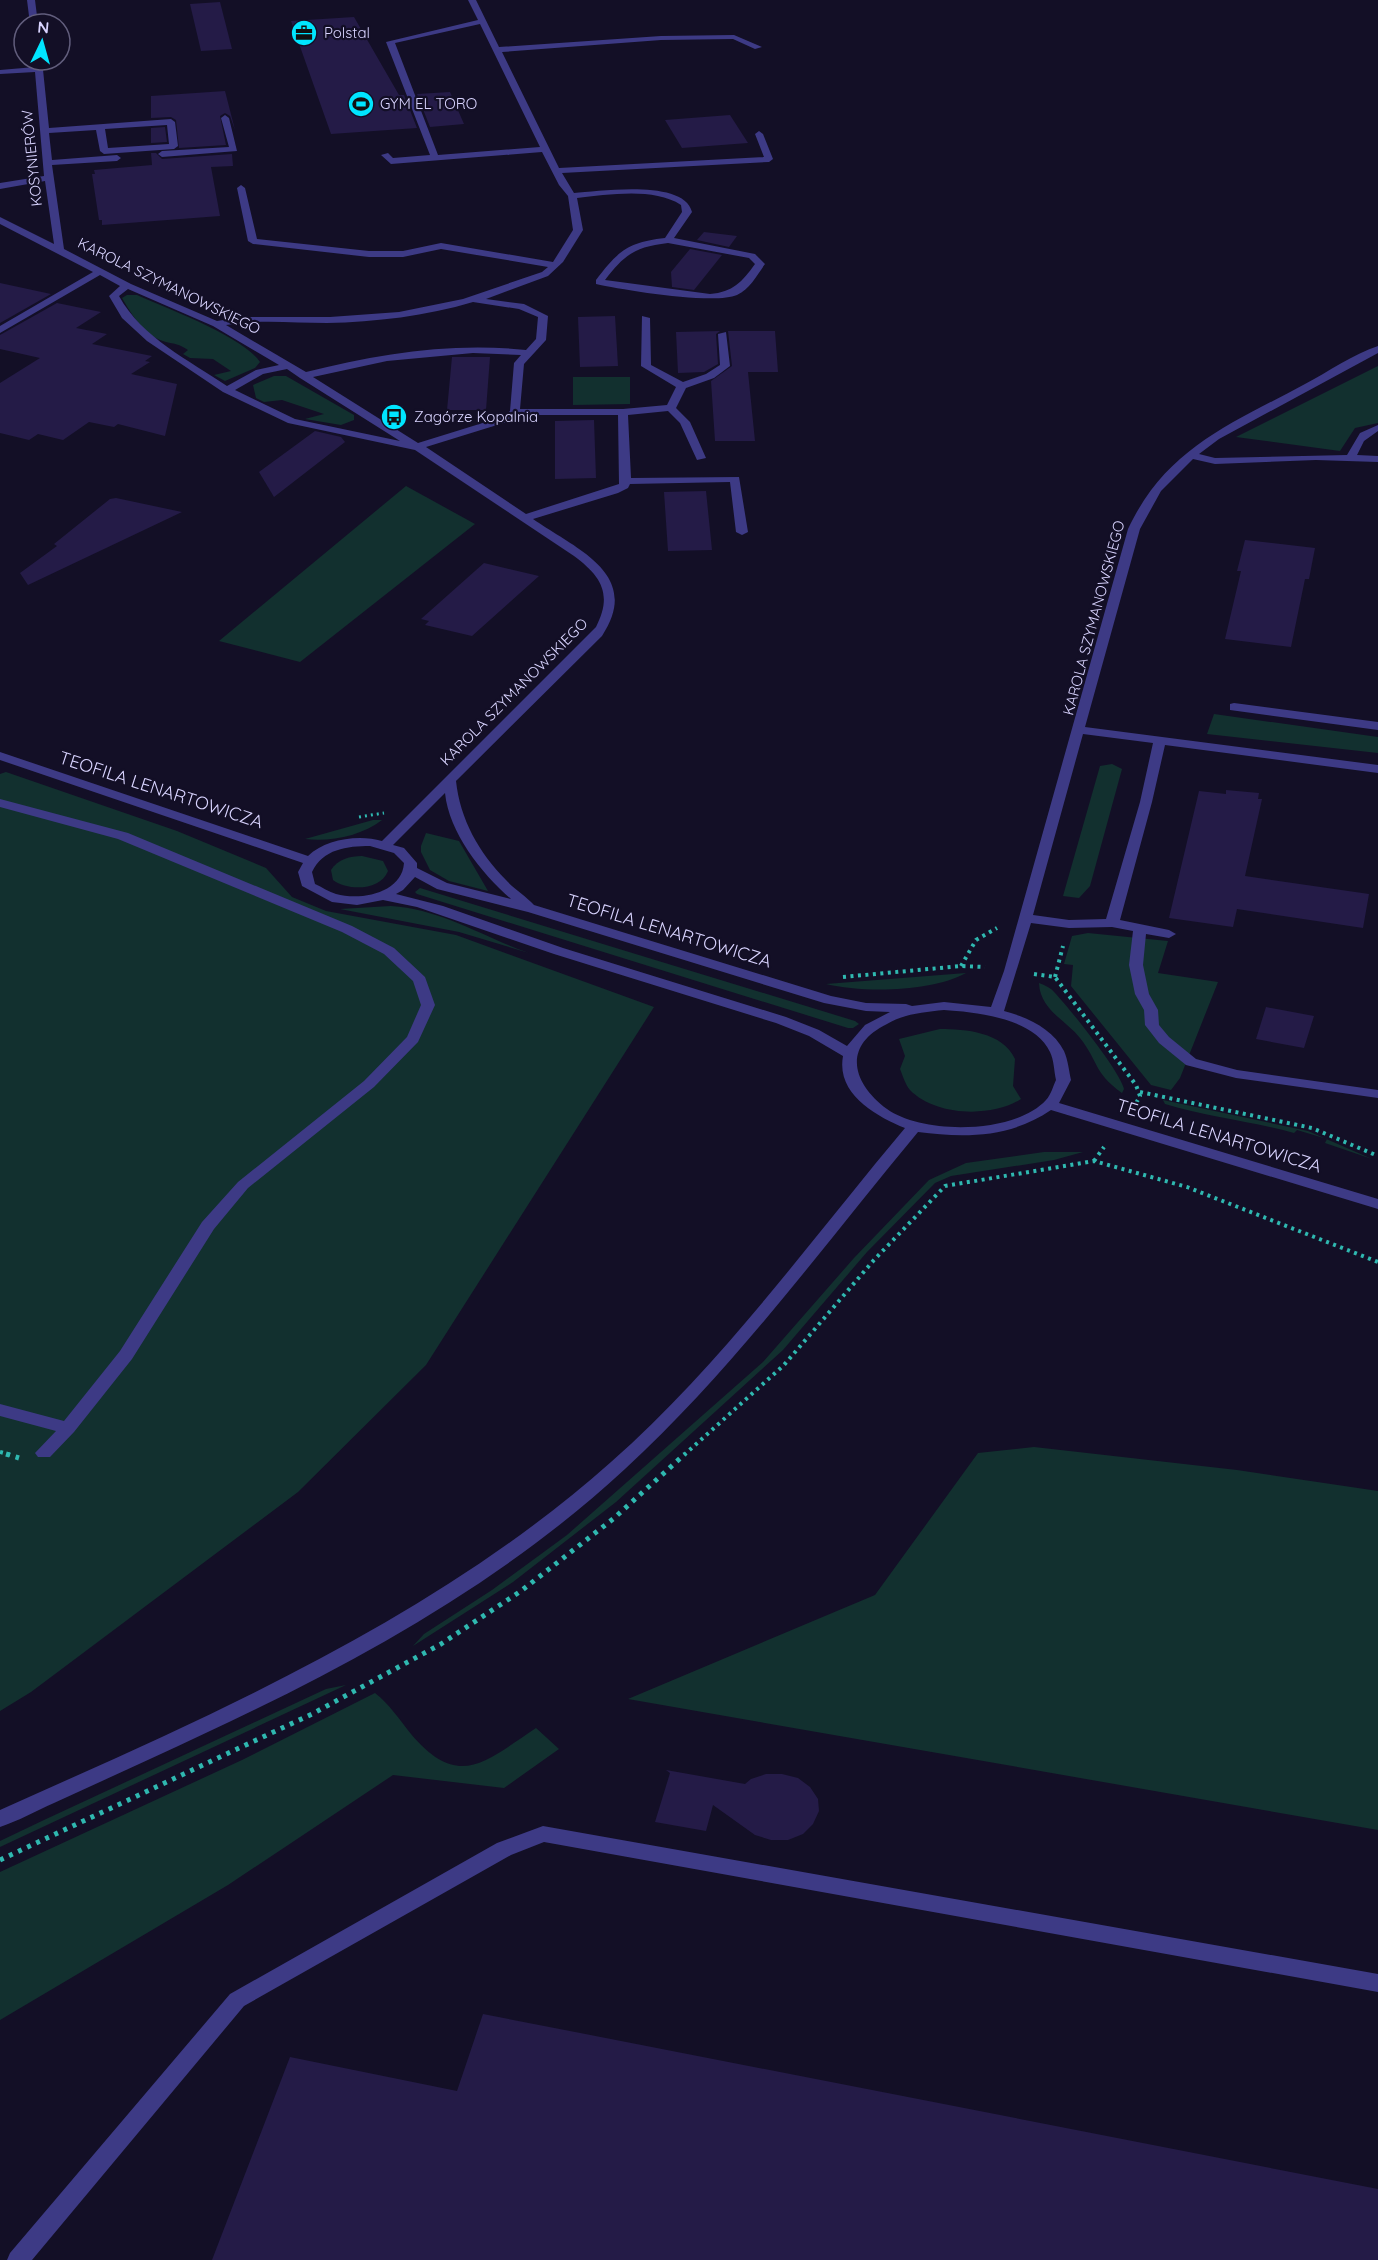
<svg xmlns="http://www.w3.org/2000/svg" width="1378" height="2260" viewBox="0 0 1378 2260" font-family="Quicksand,sans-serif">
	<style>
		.green { fill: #12302f }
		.building { fill: #241b47 }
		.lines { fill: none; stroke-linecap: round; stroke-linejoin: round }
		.path-far2 { stroke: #2fb8b0; stroke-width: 3; stroke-dasharray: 2 4; stroke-linecap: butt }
		.path-far1 { stroke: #2fb8b0; stroke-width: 4; stroke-dasharray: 3 4.5; stroke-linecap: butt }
		.path { stroke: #2fb8b0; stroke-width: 5; stroke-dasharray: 4 6; stroke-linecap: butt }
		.minor { fill: #3d3a85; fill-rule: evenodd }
		.labels { text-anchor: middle; stroke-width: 4.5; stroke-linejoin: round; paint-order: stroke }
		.far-poi-label { font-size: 15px; fill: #d9d4ff; stroke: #130f26; text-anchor: start }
		.far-street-label { font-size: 15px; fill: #d9d4ff; stroke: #130f26 }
		.street-label { font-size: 18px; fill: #d9d4ff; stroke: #130f26 }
	</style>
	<rect width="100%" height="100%" fill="#130f26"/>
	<g class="green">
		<path d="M127,295H137C166,308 244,337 260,362L255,368L225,381L214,375L231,371L213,359L190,358L183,354L188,350C179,344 175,344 166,342C145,337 132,315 122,298Z"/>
		<path d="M1378,366V423L1355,428L1340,451L1236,437Z"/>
		<path d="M274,376H286L354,415V420L341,425L305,419L324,414L282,400L264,402L256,398L253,385Z"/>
		<path d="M573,377H630V404L573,405Z"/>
		<path d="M406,486L475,524L300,662L219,641Z"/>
		<path d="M1214,714L1378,737V753L1207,734Z"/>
		<path d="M1112,764L1122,769L1090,886L1079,898L1063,896L1100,766Z"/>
		<path d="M6,772L177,831L266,868L292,897L326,911L456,935L654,1007L426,1365L298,1492L31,1692L0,1711V774Z"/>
		<path d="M373,820H382C361,836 331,842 305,839Z"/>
		<path d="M426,833L459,841L488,891L449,881L430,870L421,852V846Z"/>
		<path d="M362,856L383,861L388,871C380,891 348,891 333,880L331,870C338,859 350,856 362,856Z"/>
		<path d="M420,888L855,1021L859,1024L853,1028H848L417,894L415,892Z"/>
		<path d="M391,906C441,909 483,937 529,953L459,932L340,909Z"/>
		<path d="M1088,933L1168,941L1158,973L1218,982L1180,1078L1171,1090L1151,1085L1071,986L1073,965L1064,964L1072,936Z"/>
		<path d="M966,973C932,992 863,993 826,984Z"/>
		<path d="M1039,983C1045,985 1051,988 1055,993C1070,1009 1120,1071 1124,1089L1122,1093C1093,1072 1099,1062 1080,1038C1066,1020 1040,1010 1039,983Z"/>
		<path d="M940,1029C965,1029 1003,1032 1015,1059L1013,1086L1021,1099C992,1118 935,1116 910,1090C905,1084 903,1076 900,1069L905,1056L899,1039Z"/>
		<path d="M1163,1100L1308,1131L1372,1159L1325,1143L1327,1139L1297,1130L1294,1133C1251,1121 1207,1117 1165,1104Z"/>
		<path d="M1044,1152H1083L1054,1160L951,1176L935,1183L867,1252L783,1350L616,1502L513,1582L413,1646L424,1634L492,1590L567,1535L763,1362L854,1258L929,1180L966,1163Z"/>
		<path d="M1034,1447L1237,1470L1378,1491V1830L628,1699L875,1595L978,1453Z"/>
		<path d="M346,1685L0,1847V1841L44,1820L326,1689Z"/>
		<path d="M375,1693C389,1704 400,1720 411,1734C459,1791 486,1761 536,1728L559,1749L504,1788L393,1775L228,1885L0,2020V1872L242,1760Z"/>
	</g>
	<g class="building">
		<path d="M220,2L232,49L201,51L190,4Z"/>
		<path d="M354,17L399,95H404L417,128L331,134L291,21Z"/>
		<path d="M225,91L235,130L230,116L225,113L220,116L226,145L179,148L176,120L171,117L151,118V96Z"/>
		<path d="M450,92L464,124L430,127L417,94Z"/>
		<path d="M730,115L748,143L682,148L665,120Z"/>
		<path d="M165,127L167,142L151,143V128Z"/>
		<path d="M151,153H156L162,159L232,154L233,166L211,167L220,216L102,225V220H99L92,174H95L94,170L152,165Z"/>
		<path d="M704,232L737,236L729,247L697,240Z"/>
		<path d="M690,249L722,255L694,290L672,287L671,272Z"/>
		<path d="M0,283L51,294L0,323Z"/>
		<path d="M57,303L101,312L76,328L107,334L92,344L152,356L145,361L150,362L131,374L177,384L165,436L118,424L114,427L89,422L63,440L38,434L29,440L0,433V383L40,358L0,349V335Z"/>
		<path d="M615,316L618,366L580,367L578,317Z"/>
		<path d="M720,331L716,334L718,364L704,372L678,373L676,332Z"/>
		<path d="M728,331H775L778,372H748L755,441H715L711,381L732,366Z"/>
		<path d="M452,357H490L486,410H447Z"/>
		<path d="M594,420L596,478L555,479V421Z"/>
		<path d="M315,431L341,437L345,442L274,497L259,472Z"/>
		<path d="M706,491L712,550L668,551L664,492Z"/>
		<path d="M116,498L182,512L28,585L20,573L57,546L54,544L110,499Z"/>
		<path d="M1245,540L1315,548L1309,579H1305L1291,647L1225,639L1241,571H1237Z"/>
		<path d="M484,563L539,576L472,636L425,625L429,621L421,619Z"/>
		<path d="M1226,790L1259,793L1258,799H1262L1245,876L1369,894L1363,928L1237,909L1233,927L1169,918L1199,791L1226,794Z"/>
		<path d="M1266,1007L1314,1016L1304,1048L1256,1039Z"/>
		<path d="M666,1770L745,1784L751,1779L766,1774H782L798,1778L810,1787L818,1799L819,1811L813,1824L803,1834L788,1840H771L755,1835L713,1805L706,1831L655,1822L670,1773Z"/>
		<path d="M483,2014L1378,2189V2260H212L290,2057L457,2091Z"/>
	</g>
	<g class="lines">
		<path class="path-far2" d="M359,817L384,813"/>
		<g class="path-far1">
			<path d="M961,966L976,940L997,928"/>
			<path d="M1034,974L1055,977L1136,1085L1140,1096L1134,1107"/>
			<path d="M843,977L961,966L985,967"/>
			<path d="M1055,977L1063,946"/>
			<path d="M1140,1092L1312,1128L1378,1156"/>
			<path d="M1094,1161L1104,1147"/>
			<path d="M0,1452L11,1455"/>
			<path d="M684,1455L784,1365L874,1260L945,1186L1094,1161L1187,1187L1378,1262"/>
		</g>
		<g class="path">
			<path d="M6,1454L19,1458"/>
			<path d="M0,1860L312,1714L441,1644L521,1591L613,1519L685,1454"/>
		</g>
		<g class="minor">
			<path d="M27,0H35L38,24H30Z"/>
			<path d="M468,0H476L499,47L661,36L734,35L762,47L755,49L733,39L661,40L502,52L559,168L764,157L755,134L759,131L763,134L773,159L769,162L562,173L574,193C601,191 684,179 692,212L674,238L755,254L765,264C757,275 750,289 737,295C714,305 623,290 596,284V280C618,251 628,242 665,238L682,212L681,205C653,187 608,195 577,198L583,230L563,262L548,276L486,299L524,304L548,316L546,340L524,364L520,409H623L667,405L676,387L641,366L642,316L650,318L651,365L683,382L706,374L720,365L718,334L726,332L730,366L714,378L686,388L676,408L690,422L706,458L697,460L680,423L668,411L628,415L631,478L739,477L748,532L742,535L736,532L730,482L630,484L628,488L618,493L533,519C576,549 643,574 602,636L456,781C460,819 479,853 506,880C514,889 526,896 534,905L831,996L866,1003L906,1004L912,1006L944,1002L991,1007L1004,971L1128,529C1166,448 1231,424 1305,384C1328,372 1353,354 1378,346V353L1219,439L1199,454L1215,458L1347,455L1360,433L1378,425V431L1364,441L1357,455L1378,456V462L1316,460L1215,464L1193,459L1161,491L1140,529L1085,727L1378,765V773L1165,745L1152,802L1120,920L1169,930L1176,934L1169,938L1146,934L1143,965L1149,994L1158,1010L1159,1025L1169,1037L1196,1059L1237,1070L1378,1090V1098L1236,1078L1186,1065L1159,1043L1145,1025L1144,1010L1135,994L1129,965L1133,931L1112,927L1069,928L1031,923L1004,1011C1027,1017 1053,1029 1064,1051C1068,1060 1069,1071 1071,1080L1059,1103L1378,1199V1209L1051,1110C1010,1138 965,1138 918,1132C823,1246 735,1368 625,1469C488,1596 319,1682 150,1759C118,1774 86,1788 54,1803C36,1811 18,1821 0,1827V1810C214,1714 433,1620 611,1462C722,1364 810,1241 905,1128C876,1116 836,1094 843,1056L809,1036L776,1023L554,954L417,907L383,900L357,905L332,902L302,886L298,872L303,863L0,760V752L308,856C325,839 359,834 382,841L596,627C613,594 601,576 574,556L415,450L288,423L223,392L147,341L122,318L109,296L120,286L100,275L0,333V326L93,272L0,224V217L54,244L45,181L0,189V183L44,176L35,72L0,74V70L35,67L34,60H42L49,128L171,119L175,122L178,146L174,149L104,154L100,151L96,130L49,133L52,160L117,155L121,158L117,161L52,165L64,249L131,284L217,321L244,317H330L399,312L463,299L542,272L548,267L441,249L403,257H369L253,244L248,241L237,188L241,185L245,188L257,239L369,251H403L441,243L553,262L573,230L568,196L559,185L542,152L391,164L381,155L388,153L393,158L430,155L386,42L478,20ZM480,24L540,147L438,155L395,43ZM167,125L169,144L108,148L105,129ZM668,243L749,258L755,264C742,282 733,292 710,294L605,280C625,254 635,247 668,243ZM128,289L213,326L279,365L256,370L227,386C189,360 142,338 119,296ZM473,302L519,309L538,317L536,339L526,350C451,342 378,354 306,372L226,325C259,319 293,323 327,323C376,322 426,316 473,302ZM473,353L521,355L514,363L510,411L502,417L418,443L313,377L387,361ZM287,369L300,378L400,441L295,419L235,390L263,374ZM517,415H618L619,484L526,514L426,447L510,421ZM1083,734L1153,743L1140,802L1106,919L1069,920L1033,915ZM445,793C449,833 482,874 511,899L447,883L417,868V863L404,848L393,845ZM370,846L394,853L404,863C402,893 361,901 336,894C329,892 322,887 315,884L312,872C323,849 347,846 370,846ZM415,877L437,889L528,912L824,1003L866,1011L890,1012L865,1025L847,1046L819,1030L786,1017L563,948L443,906L396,894L403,890ZM944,1010C976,1012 1034,1018 1050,1052C1054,1060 1054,1071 1056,1080C1053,1086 1051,1095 1046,1100C1015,1134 923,1135 887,1109C852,1083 842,1046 887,1024C904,1014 924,1012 944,1010Z"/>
			<path d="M225,115L229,118L237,151L162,157L158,154L162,151L229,147L221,118Z"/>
			<path d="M1234,703L1378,722V730L1230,710V704Z"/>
			<path d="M0,799L128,833L352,926L394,948L425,977L435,1005L418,1042L374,1087L248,1188L214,1229L132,1359L74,1432L50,1457H38L35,1453L56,1431L0,1416V1404L64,1421L120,1351L202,1222L238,1182L364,1081L407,1037L421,1005L413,981L384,954L342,932L118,839L0,807Z"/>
			<path d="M543,1826L1378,1974V1992L544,1842L511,1855L244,2006L32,2260H7L10,2253L230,1994L497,1843Z"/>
		</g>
	</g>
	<defs>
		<g id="office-disc" transform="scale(1.35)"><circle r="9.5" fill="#00e5ff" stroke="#130f26"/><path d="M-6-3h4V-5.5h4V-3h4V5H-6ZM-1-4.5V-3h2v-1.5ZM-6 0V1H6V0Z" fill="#111"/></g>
		<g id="stadium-disc" transform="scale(1.35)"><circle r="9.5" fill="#00e5ff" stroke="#130f26"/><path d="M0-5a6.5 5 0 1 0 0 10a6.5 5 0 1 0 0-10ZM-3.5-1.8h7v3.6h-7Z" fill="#111"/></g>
		<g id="bus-disc" transform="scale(1.35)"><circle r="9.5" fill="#00e5ff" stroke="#130f26"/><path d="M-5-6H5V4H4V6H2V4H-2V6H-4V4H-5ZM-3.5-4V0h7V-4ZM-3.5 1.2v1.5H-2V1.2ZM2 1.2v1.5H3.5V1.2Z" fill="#111"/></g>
	</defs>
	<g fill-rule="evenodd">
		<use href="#office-disc" x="304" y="33"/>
		<use href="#stadium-disc" x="361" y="104"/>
		<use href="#bus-disc" x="394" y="417"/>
	</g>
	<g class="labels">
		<g class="far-poi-label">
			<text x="324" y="38">Polstal</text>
			<text x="380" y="109">GYM EL TORO</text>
			<text x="414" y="422">Zagórze Kopalnia</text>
		</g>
		<g class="far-street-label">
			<text transform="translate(32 158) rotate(-96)" y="5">KOSYNIERÓW</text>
			<text transform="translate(169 286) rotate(26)" y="5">KAROLA SZYMANOWSKIEGO</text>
			<text transform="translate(1094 618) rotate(-75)" y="5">KAROLA SZYMANOWSKIEGO</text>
			<text transform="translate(514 692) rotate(-45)" y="5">KAROLA SZYMANOWSKIEGO</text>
		</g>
		<g class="street-label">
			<text transform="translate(161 790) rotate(18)" y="6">TEOFILA LENARTOWICZA</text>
			<text transform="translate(669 931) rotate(17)" y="6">TEOFILA LENARTOWICZA</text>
			<text transform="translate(1219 1136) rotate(17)" y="6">TEOFILA LENARTOWICZA</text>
		</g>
	</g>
	<g transform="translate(42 42) rotate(5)"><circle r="28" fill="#130f26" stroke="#625e7d" stroke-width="1.5"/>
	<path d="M0-4.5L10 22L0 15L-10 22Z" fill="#00e5ff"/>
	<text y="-9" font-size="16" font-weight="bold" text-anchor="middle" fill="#d9d4ff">N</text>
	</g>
</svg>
